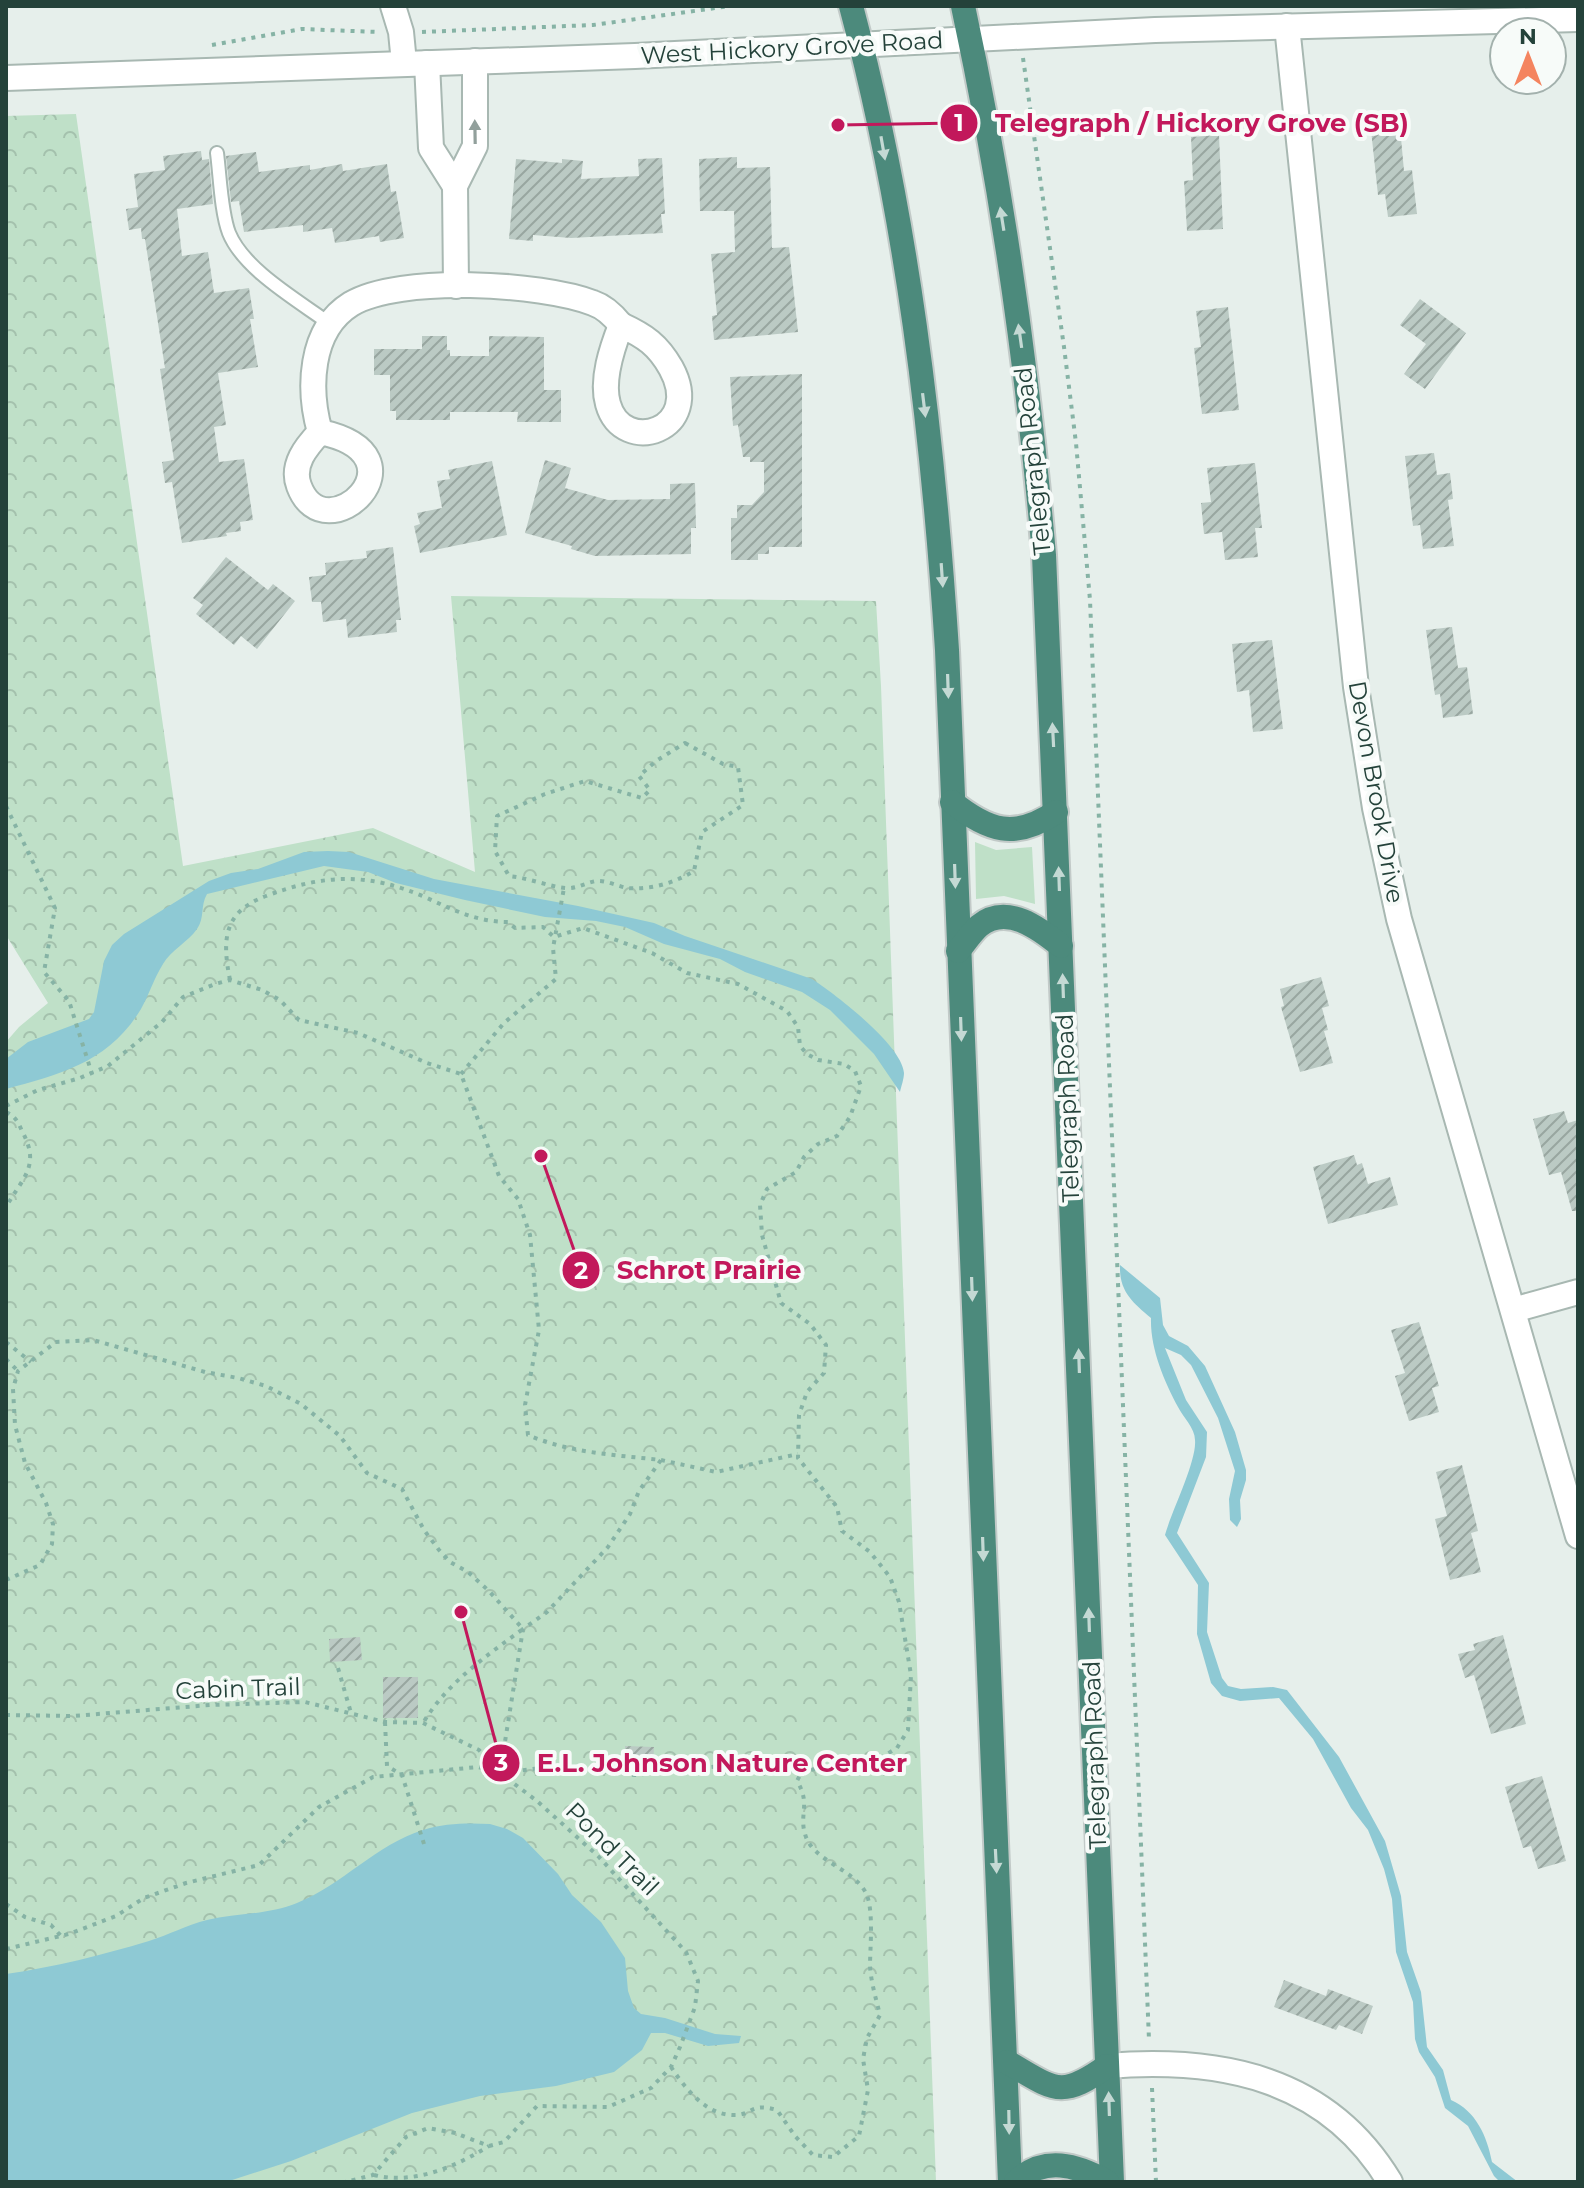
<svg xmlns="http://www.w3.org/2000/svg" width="1584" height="2188" viewBox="0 0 1584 2188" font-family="Montserrat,sans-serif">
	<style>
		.grass { fill: #bfe0c8 }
		.park { fill: url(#park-crowns) }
		.water { fill: #8ec9d4 }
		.building { fill: url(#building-hatch) }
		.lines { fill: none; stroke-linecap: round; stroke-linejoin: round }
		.service-casing { stroke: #a8b8b2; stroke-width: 16 }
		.minor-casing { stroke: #a8b8b2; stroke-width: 28 }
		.tertiary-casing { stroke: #a8b8b2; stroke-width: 28 }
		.trunk-casing { stroke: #c2cac8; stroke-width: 28 }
		.path { stroke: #86b3a5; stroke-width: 4; stroke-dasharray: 4 6; stroke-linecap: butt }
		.service { stroke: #fff; stroke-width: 12 }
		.minor { stroke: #fff; stroke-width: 24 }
		.tertiary { stroke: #fff; stroke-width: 24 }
		.trunk { stroke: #4c8a7c; stroke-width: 24 }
		.oneway { fill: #92a09c }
		.oneway2 { fill: #c4d9d4 }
		.labels { text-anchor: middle; stroke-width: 8; stroke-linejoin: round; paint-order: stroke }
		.street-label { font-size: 24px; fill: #24423a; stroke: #f7fbf9 }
		.leader { fill: none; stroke: #c2185b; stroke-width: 3 }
		.callout-dot { fill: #c2185b; stroke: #f7fbf9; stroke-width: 3 }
		.mark-label { font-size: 24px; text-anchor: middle; font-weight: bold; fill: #fff }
		.callout-label { font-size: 26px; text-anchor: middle; font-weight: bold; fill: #c2185b; stroke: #f7fbf9; stroke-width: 8; stroke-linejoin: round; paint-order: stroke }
	</style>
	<defs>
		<pattern id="park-crowns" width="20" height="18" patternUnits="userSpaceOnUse" patternTransform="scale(2)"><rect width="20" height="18" fill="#bfe0c8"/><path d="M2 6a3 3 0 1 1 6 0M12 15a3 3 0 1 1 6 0" fill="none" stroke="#a4c1ad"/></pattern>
		<pattern id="building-hatch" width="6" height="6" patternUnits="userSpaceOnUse" patternTransform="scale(2)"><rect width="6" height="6" fill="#bbcac4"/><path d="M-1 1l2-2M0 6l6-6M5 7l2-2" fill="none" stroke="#98a6a0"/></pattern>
	</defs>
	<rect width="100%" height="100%" fill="#e6efeb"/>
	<path class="grass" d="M975,842L996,850L1032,847L1035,904L1004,896L976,899Z"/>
	<path class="park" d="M76,114L183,866L373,828L475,872L451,596L876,601L881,686L936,2182H6V1042L19,1027L48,1003L6,935V116Z"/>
	<g class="water">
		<path d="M328,851L349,852L434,879L578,906L654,923L685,936L812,979C835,994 902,1045 904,1073C904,1079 901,1087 900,1092L874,1054L830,1010L802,992L745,972L720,959L664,944L625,927L596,921L545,917L465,900L396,883L368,872L324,866L207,894C200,906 205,918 197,929C188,942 171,950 163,964C154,978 149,995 141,1009C109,1062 61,1074 6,1089V1059L28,1042L89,1019L94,1012L104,961L112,945L124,934L209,881L231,873L258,869L304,852Z"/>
		<path d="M1120,1265L1160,1298L1163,1325L1169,1336L1188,1346L1205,1366L1235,1432L1246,1470V1480L1240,1500L1241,1519L1237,1527L1230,1520L1229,1499L1235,1471L1218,1418L1191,1365L1181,1355L1165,1348L1186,1400L1207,1432L1206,1457L1177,1533L1209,1583L1207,1632L1222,1678L1228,1686L1241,1689L1273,1687L1287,1690L1339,1757L1385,1841L1401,1896L1407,1952L1421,1992L1427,2047L1443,2070L1451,2100C1476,2111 1487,2136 1492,2162L1518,2182H1500L1494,2176L1468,2126L1445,2108L1435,2077L1419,2052L1415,2039L1413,2002L1396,1952L1392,1899L1384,1869L1368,1830L1351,1808L1313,1739L1279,1698L1240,1701L1222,1696L1211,1683L1197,1634L1198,1585L1165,1535C1172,1510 1197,1461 1195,1440C1195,1428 1183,1417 1178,1407C1164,1381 1150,1348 1151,1318C1132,1302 1119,1291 1120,1265Z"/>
		<path d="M490,1824L507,1829L523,1838L558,1874L572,1895L601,1922L625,1958L628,1991L634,2008L641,2014L665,2018L715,2034L741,2036L739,2043L708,2046L665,2033H651L642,2050L614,2072L556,2086L480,2096L412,2113L291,2161L226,2182H6V1974C55,1967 102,1955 149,1941C168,1935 187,1925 207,1920C236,1913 268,1915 297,1903C342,1885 377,1844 423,1830C445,1823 468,1823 490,1824Z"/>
	</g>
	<g class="building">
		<path d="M1400,127L1404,171L1412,170L1417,214L1388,217L1385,194L1378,195L1371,130Z"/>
		<path d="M1219,135L1223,229L1187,231L1184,181L1193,180L1191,137Z"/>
		<path d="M201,151L202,160L209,159L213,204L177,209L182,256L208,252L214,293L249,288L254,319H250L258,367L218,373L226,425L214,427L219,462L244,459L253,520L240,522L241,531L226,533L227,536L182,543L172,482L165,483L162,462L174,460L160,369L165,368L145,239H142L141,228L129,230L126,209L138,207L134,174L165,170L163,156Z"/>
		<path d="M256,152L259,172L310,165V170L342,164L343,171L387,164L391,192L396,191L404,238L380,242L379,236L335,243L332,228L303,232V225L244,232L239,201L231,202L226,156Z"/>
		<path d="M737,157V168L770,167L772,248L789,247L798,332L714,340L712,316L717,315L711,254L735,252L734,211H700L699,159Z"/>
		<path d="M662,158L665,214H661L663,233L571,238L533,235V241L509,239L516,159L562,163V159L583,161L581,179L639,176L638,159Z"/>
		<path d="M1420,299L1466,333L1425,389L1404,374L1426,344L1400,325Z"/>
		<path d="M1228,307L1239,410L1202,414L1194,348L1201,347L1196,311Z"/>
		<path d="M422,336H447V350H450V356H489V336L544,337V390H561V422H517L518,412H450V420H396V411H390V375H374V349H422Z"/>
		<path d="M802,374V547H769V554H758V560H731V518H737V505H752L764,492V462H750V457H743L738,425L733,426L730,377Z"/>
		<path d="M1434,453L1437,475L1450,473L1453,499L1448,500L1454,546L1423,549L1420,525L1413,526L1405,456Z"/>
		<path d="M545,460L571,468L565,488L608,500L670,499V484L695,483L696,528H691V554L595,556L571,549L572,546L525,533Z"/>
		<path d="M492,461L507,535L420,553L414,526L420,524L417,513L442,508L437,481L450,479L448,470Z"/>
		<path d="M1255,463L1262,528H1255L1258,557L1225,560L1222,532L1204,534L1201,503L1211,502L1207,468Z"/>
		<path d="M393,547L401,620H396L397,632L348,638L346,619L323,622L321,602H312L309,577L326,575L325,563L367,558L366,551Z"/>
		<path d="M226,557L268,590L273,584L295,601L257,649L241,636L234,645L196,614L203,605L193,598Z"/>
		<path d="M1452,627L1458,668L1467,667L1473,714L1443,718L1440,694L1435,695L1426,630Z"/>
		<path d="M1272,640L1283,729L1253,732L1249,690L1237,692L1232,644Z"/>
		<path d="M1321,977L1329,1006L1322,1008L1328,1030L1324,1031L1333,1063L1300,1072L1281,1007L1284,1006L1280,989Z"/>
		<path d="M1564,1111L1568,1123L1578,1120V1211H1572L1561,1172L1549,1175L1533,1119Z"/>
		<path d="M1354,1155L1357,1165L1362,1163L1368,1184L1390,1177L1398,1205L1328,1224L1313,1167Z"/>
		<path d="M1419,1322L1439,1386L1432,1388L1439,1412L1409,1421L1395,1376L1405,1373L1391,1330Z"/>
		<path d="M1462,1465L1478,1531L1471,1533L1481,1572L1450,1580L1435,1519L1447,1516L1436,1472Z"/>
		<path d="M1503,1635L1526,1724L1491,1734L1474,1675L1465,1678L1458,1654L1475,1650L1473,1644Z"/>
		<path d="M360,1637L362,1660L330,1662L329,1639Z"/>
		<rect x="383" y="1677" width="35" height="41"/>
		<path d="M625,1746L654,1747L653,1766H625Z"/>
		<path d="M1542,1776L1566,1861L1538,1869L1531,1846L1523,1848L1505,1787Z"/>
		<path d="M1284,1980L1326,1996L1328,1989L1373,2006L1362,2034L1339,2025L1336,2030L1274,2007Z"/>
	</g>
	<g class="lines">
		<g class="service-casing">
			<path id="service" d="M217,153C220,176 221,212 229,233C244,270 299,301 330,324"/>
		</g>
		<g class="minor-casing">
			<g id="minor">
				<path d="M393,6L401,32L404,63"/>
				<path d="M1287,26L1356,687L1375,808L1399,919L1578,1536"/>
				<path d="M427,63L431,148L455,186"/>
				<path d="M456,286L455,186L475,146V61"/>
				<path d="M621,325C645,336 658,345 671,368C705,430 623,457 608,404C601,380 612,348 621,325Z"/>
				<path d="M320,432C308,390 309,330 351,304C399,275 541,283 593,303C605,307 613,315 621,325"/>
				<path d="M320,432C432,455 325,556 299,486C291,465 306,447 320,432Z"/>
				<path d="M1513,1310L1578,1292"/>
				<path d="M1107,2066C1220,2057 1327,2077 1390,2182"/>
			</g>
		</g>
		<g class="tertiary-casing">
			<path id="tertiary" d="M6,78L635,56L1155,30L1578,19"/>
		</g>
		<g class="trunk-casing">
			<g id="trunk">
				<path d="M851,6C907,215 933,434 947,650L1010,2182"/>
				<path d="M963,6C1002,187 1028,371 1044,555L1112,2182"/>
				<path d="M952,802C988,831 1015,840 1056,812"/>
				<path d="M958,951C965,943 971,933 979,926C1007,903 1040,929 1061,946"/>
				<path d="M1007,2062C1054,2089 1060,2100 1107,2066"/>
				<path d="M1016,2182C1044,2155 1077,2165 1107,2182"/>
			</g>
		</g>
		<g class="path">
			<path d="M422,32L593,25L730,6"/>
			<path d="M212,45L302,29L378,32"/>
			<path d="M1023,58L1064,347L1076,443L1090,600L1149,2040"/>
			<path d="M685,743L723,764L738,767L743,805L702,832L694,871C674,883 651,890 627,888C617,886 606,880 596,881C585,883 577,889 565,888C547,886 529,878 509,876L495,851L497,816L545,794L585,781L642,798L650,790L639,776L656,761Z"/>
			<path d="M6,806L55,908L44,972L69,1001L92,1074"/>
			<path d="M230,980C222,940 223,912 266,896C324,874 369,872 427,898C453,910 478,922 508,922L515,928L543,927L554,937L583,928L652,953L687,973L738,984L787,1011L798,1027L800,1046L807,1054L818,1060L844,1064L855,1071L861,1086L850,1117L837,1136L818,1144L804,1157L796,1172L767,1189L760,1205L762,1235L781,1303L810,1324L826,1345L824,1373L807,1392L799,1415L798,1458L837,1507L842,1531L870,1552L890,1577L899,1602L911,1675L908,1730L897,1748L877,1760L802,1771L731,1765L635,1775L556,1766L500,1773"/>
			<path d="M461,1074L504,1023L556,979L553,948L564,888"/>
			<path d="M6,1106L38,1090L80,1078L108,1066L162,1022L183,997L215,984L230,980L262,990L280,1000L299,1020L358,1033L427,1063L461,1074L499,1176L518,1199L530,1235L539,1330L525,1405L528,1435C570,1453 616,1455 661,1460L639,1491L630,1514L608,1547L547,1612L523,1629L500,1773"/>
			<path d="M6,1112C15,1116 18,1122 22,1131C41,1166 23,1177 6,1207"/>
			<path d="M6,1342L31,1362"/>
			<path d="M6,1359L18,1371"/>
			<path d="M661,1460L716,1472L798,1454"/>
			<path d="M6,1580L40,1565L52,1544L53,1524L46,1503L25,1463L15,1425L13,1389L18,1371L56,1342L93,1340L205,1372L238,1378L266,1386L301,1404L340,1436L367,1473L402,1489L424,1530L439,1550L450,1562L468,1572L489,1591L523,1629C486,1656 447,1683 423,1723"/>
			<path d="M338,1668L351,1713"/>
			<path d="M6,1715L73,1716L210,1705L305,1702L385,1722L423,1723L479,1750L500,1773"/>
			<path d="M385,1722L387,1766L402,1775L424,1844"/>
			<path d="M6,1904L25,1917L51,1925L61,1936"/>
			<path d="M6,1949L69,1934L116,1916L144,1898L186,1883L259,1865L319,1807L373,1777L478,1767L500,1773L537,1801L598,1856L686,1952L698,1981L695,2007L680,2047L671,2067L651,2088L608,2107L537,2106L504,2142L489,2146L455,2133L428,2128L406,2137L373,2175L345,2182"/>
			<path d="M671,2067C685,2088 706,2116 735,2115C753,2115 750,2102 777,2110L795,2136L813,2155L833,2157L859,2136L868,2090L863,2059L867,2038L880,2015C876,1999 871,1982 870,1966C870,1948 874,1910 866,1893C853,1868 812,1861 805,1834C799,1814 811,1804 797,1781L802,1771"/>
			<path d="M1152,2088L1156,2182"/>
			<path d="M374,2175C414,2185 455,2167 489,2146"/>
		</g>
		<use href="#service" class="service"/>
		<use href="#minor" class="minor"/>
		<use href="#tertiary" class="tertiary"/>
		<use href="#trunk" class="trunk"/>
	</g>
	<defs><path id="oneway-solid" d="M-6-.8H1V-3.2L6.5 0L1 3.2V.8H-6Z" transform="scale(2)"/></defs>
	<use class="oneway" href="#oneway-solid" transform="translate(475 132) rotate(-91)"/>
	<g class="oneway2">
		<use href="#oneway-solid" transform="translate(883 148) rotate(80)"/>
		<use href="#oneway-solid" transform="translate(1002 219) rotate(-99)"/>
		<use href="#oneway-solid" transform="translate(1020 336) rotate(-98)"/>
		<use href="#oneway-solid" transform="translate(924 405) rotate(83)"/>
		<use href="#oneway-solid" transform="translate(942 575) rotate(86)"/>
		<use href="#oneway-solid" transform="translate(948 686) rotate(88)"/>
		<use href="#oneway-solid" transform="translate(1053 735) rotate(-93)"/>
		<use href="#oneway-solid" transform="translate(955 876) rotate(88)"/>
		<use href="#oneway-solid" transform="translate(1059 879) rotate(-92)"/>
		<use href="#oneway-solid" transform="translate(1063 986) rotate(-92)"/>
		<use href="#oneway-solid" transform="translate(961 1029) rotate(88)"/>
		<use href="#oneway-solid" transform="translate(972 1289) rotate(88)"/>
		<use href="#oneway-solid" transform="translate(1079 1361) rotate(-92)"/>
		<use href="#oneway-solid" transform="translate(983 1549) rotate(88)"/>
		<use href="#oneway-solid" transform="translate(1089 1620) rotate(-92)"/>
		<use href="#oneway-solid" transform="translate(996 1861) rotate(87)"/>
		<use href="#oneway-solid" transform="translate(1109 2104) rotate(-92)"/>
		<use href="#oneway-solid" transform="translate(1009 2122) rotate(89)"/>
	</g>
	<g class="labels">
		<g class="street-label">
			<text transform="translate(792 48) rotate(-3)" y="8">West Hickory Grove Road</text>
			<text transform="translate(1033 461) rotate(-96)" y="8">Telegraph Road</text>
			<text transform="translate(1376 792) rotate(80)" y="8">Devon Brook Drive</text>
			<text transform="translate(1068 1108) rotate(-92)" y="8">Telegraph Road</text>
			<text transform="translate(238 1689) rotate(-2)" y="8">Cabin Trail</text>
			<text transform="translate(1095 1755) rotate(-92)" y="8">Telegraph Road</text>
			<text transform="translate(612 1849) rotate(45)" y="8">Pond Trail</text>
		</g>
	</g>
	<path class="leader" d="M838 125L959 123M541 1156L581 1270M461 1612L501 1763"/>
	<g class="callout-dot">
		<circle cx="838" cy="125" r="8"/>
		<circle cx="541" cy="1156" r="8"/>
		<circle cx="461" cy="1612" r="8"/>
		<circle cx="959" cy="123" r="20"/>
		<circle cx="581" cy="1270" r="20"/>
		<circle cx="501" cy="1763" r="20"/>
	</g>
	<g class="mark-label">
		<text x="959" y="131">1</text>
		<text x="581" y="1279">2</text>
		<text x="501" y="1771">3</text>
	</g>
	<g class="callout-label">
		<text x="1202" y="132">Telegraph / Hickory Grove (SB)</text>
		<text x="709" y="1279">Schrot Prairie</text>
		<text x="722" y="1772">E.L. Johnson Nature Center</text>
	</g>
	<rect width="1584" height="2188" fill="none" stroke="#24423a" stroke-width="16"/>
	<g transform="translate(1528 56)"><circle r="38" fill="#f7fbf9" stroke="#a3b1ad" stroke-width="2"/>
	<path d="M0-6L14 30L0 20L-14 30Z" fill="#f4845f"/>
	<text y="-12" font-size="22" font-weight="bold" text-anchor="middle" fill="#24423a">N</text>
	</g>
</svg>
